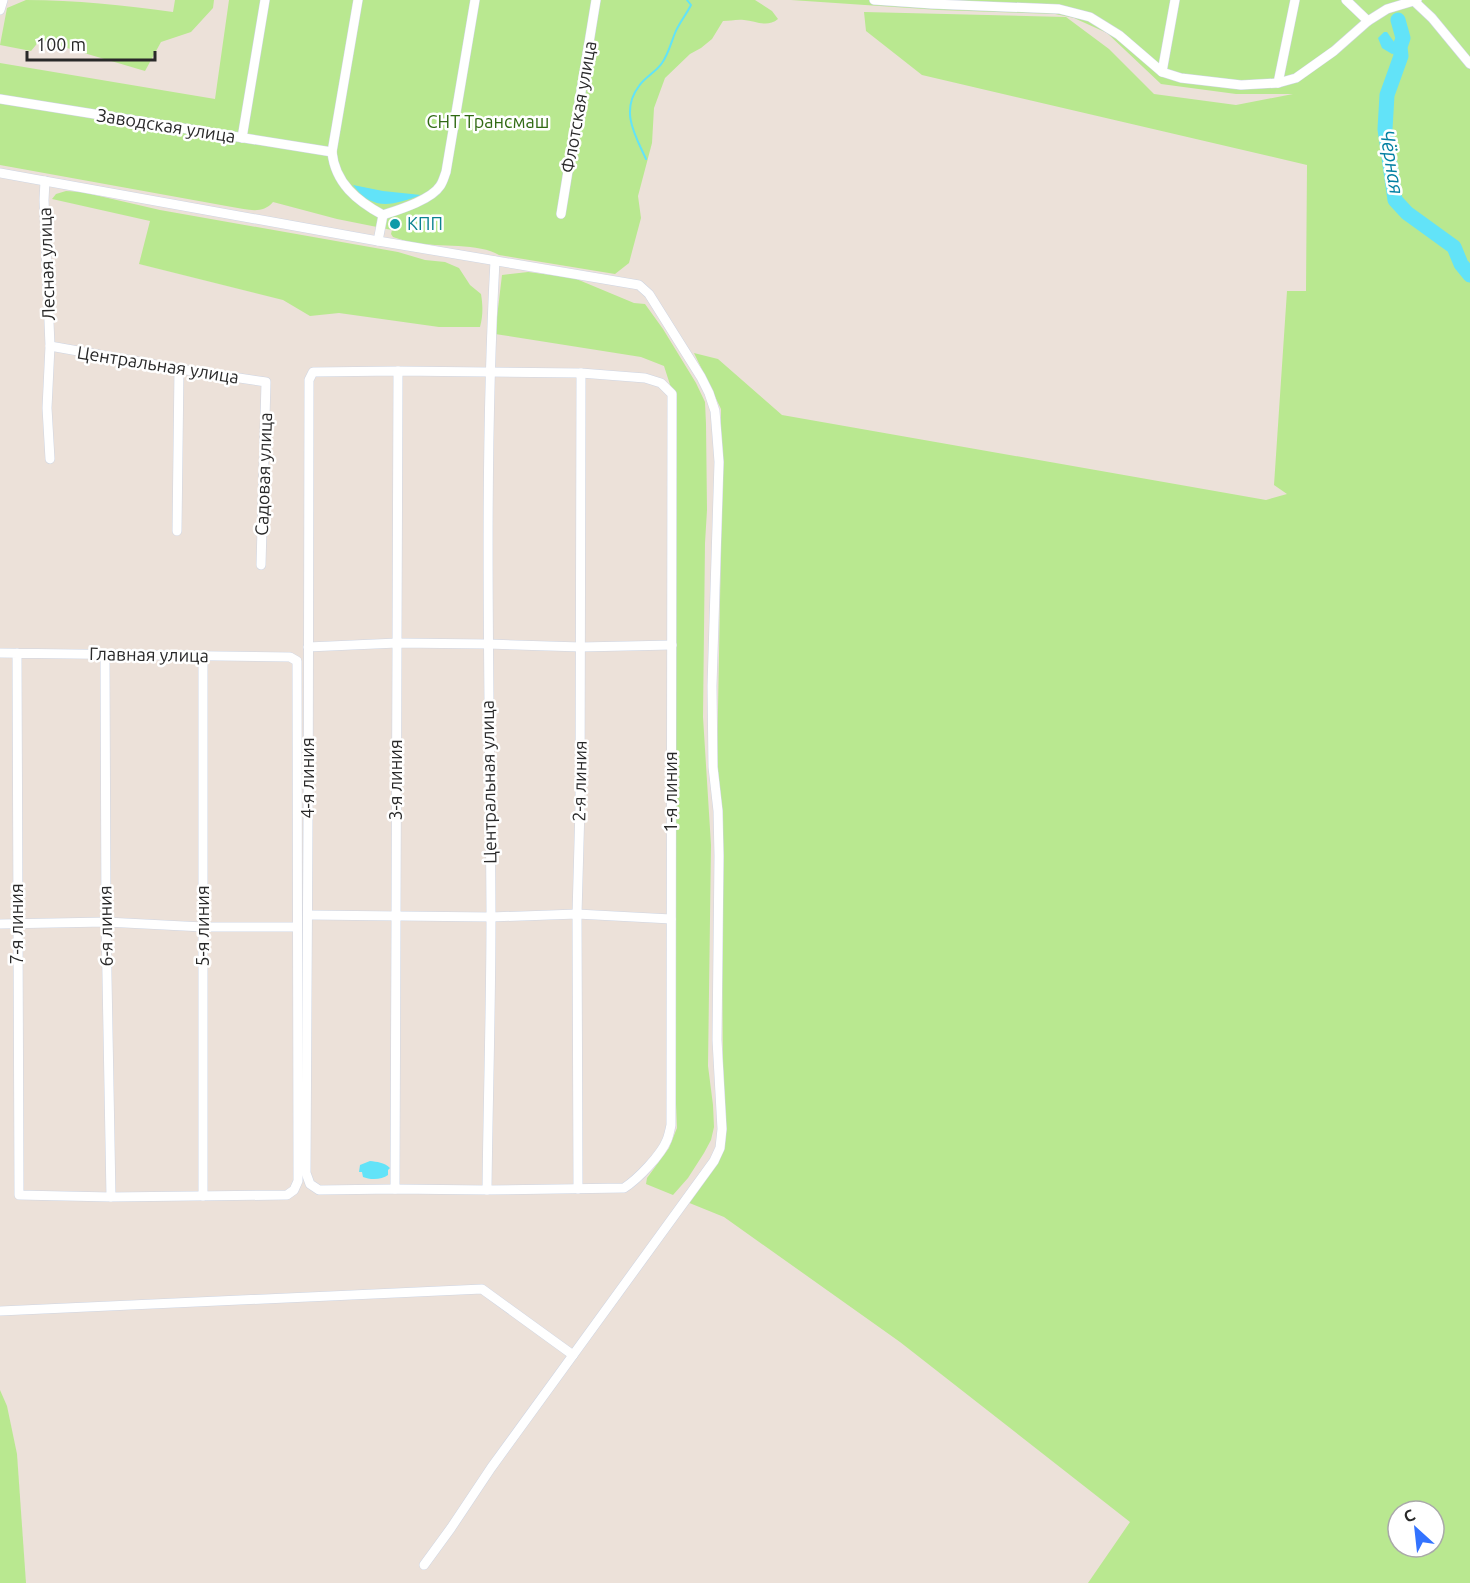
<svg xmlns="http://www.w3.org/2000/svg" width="1470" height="1583" viewBox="0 0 1470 1583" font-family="Ubuntu,sans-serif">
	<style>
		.green { fill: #b9e890; fill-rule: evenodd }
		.water { fill: #62e3f8 }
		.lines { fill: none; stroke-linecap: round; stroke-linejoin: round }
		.stream { stroke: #62e3f8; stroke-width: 2 }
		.river { stroke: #62e3f8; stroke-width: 15 }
		.minor-casing { stroke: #ced5e3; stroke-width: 10 }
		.minor { stroke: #fff; stroke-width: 9 }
		.culture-dot { fill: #0f9aa8; stroke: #fff; stroke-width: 2 }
		.labels { text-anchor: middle; stroke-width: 5; stroke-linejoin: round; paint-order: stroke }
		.street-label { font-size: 18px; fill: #292929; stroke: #fff }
		.park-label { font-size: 18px; fill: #316a14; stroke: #fff }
		.culture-label { font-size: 18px; fill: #0d838f; stroke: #fff; text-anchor: start }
		.water-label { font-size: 20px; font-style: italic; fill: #0380a3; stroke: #fff }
	</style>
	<rect width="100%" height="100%" fill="#ece1d9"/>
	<g class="green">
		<path d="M26,0C76,0 123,5 173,12L175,0H214L213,8L191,32L161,42L145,71L40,40L31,51L0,45L7,8Z"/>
		<path d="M229,0H755L772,11L778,19C767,28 756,21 744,20C737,19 730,21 723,21L712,39L701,48L690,54L665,78L654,108L652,143L638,196L641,218L629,263L615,274L499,255C480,243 438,247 415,243C408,242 400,239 393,237L391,234L392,230L337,219L273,202C262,215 247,209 232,207L0,165V63L215,99Z"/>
		<path d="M791,0H1470V1583H1088L1130,1522L900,1342L724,1217L687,1202L720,1157L725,1143L726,1131L723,1066L722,962L723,817L717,762L721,548V409L694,353L718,359L782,415L1266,500L1287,494L1274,485L1287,291H1306L1307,165L922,75L866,31L864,12L1066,17L1109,49L1154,94L1236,105L1293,94H1236L1161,84L1107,33L1074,18L1055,14L939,10ZM1398,1511H1434V1547H1398Z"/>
		<path d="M66,191L82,192L160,210L398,252L425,260L445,262L459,268L470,285L481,294C483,306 483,316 480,327H439L339,313L310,316L283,300L139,264L150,221L52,199L56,194Z"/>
		<path d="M528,272L574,278L634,303L645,304L663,329L696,383L705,402L706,424L707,510L705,543L703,717L711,845L708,1066L713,1105L714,1127L711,1140L704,1153L688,1178L673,1195L646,1184L647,1178L669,1148L677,1128L675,1079L672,391L664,366L641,357L495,334L502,275Z"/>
		<path d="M0,1390L7,1406L17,1454L26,1583H0Z"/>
	</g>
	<g class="water">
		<path d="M1384,32H1387L1399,49L1398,52L1392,54L1382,48L1378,38Z"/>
		<path d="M353,185L383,191L421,195C393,205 373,212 353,185Z"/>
		<path d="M370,1161C377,1162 384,1162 390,1168L388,1170V1175C382,1180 370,1180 363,1177L362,1172H359L360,1165Z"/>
	</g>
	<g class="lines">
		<path class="stream" d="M646,159C635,135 620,111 639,86C645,77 656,72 662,63C668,55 671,43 675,33C679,23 686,15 691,5L687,0"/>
		<path class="river" d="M1398,20L1403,38L1400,47L1401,56L1387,95L1385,129L1395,200L1407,213L1454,247L1461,264L1470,275"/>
		<g class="minor-casing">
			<g id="minor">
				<path d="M358,0L332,152C335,183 357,201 383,215L378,241"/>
				<path d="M874,0L932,4L1059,9L1090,17L1119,35L1162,72L1181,78L1241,85L1278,83L1296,78L1334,51L1368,21L1387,9L1417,0"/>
				<path d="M1346,0L1368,21"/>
				<path d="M1415,2L1432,18L1470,64"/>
				<path d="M0,10L3,0"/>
				<path d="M1162,72L1175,0"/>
				<path d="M1278,83L1295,0"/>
				<path d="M0,99L332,152"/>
				<path d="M242,138L265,0"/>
				<path d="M0,173L378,241L639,285L649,294L701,377L709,393L715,411L717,436L719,462L712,686L713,767L718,811L719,856L717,1040L722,1129L720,1148L714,1161L491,1468L451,1528L424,1565"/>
				<path d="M45,181L44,200L50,346L47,408L50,459"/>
				<path d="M561,214L596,0"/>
				<path d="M383,215C398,210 431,200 440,186C443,182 444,177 446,172L475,0"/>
				<path d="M50,346L179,369L266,382L261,565"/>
				<path d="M398,371L581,373L645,378L661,383L672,394L671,1125C670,1130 669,1135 667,1140C661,1155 638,1179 624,1188L487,1190L395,1189L319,1190L310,1184L306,1173C309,909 308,644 309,380L313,372Z"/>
				<path d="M177,531L179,369"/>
				<path d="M308,647L397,643L488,644L581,647L672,645"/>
				<path d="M0,653L290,657L297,661L298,1181L294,1190L287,1195L111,1197L19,1195L17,653"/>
				<path d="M105,654L106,922L111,1197"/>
				<path d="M309,915L491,917L577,914L671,919"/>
				<path d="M0,924L106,922L203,927H297"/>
				<path d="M395,1189L398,371"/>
				<path d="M578,1189L577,914L580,807L581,373"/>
				<path d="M487,1190C488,1099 491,1007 491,915C490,697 483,479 495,261"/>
				<path d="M203,1196V656"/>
				<path d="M0,1311L482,1289L573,1355"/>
			</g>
		</g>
		<use href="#minor" class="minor"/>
	</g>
	<circle class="culture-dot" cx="395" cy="224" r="6"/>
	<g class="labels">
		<g class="street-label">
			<text transform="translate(579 107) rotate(-80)" y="6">Флотская улица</text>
			<text transform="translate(166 126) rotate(9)" y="6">Заводская улица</text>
			<text transform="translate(47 264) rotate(-92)" y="6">Лесная улица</text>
			<text transform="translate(158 365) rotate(9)" y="6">Центральная улица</text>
			<text transform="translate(264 474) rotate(-88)" y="6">Садовая улица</text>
			<text transform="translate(149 655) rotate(1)" y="6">Главная улица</text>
			<text transform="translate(308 778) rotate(-90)" y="6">4-я линия</text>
			<text transform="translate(396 780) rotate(-90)" y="6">3-я линия</text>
			<text transform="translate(580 781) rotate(-89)" y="6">2-я линия</text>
			<text transform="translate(489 782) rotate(-91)" y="6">Центральная улица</text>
			<text transform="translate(671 792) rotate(-90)" y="6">1-я линия</text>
			<text transform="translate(17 924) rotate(-90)" y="6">7-я линия</text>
			<text transform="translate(106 926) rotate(-91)" y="6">6-я линия</text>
			<text transform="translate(203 926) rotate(-90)" y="6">5-я линия</text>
		</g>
		<g class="park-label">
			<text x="488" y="128">СНТ Трансмаш</text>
		</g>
		<g class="culture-label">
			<text x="407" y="230">КПП</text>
		</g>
		<g class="water-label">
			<text transform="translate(1392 162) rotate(81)" y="7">Чёрная</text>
		</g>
	</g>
	<g transform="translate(1416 1529) rotate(333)"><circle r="28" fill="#ffffff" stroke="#a9a9a9" stroke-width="1.5"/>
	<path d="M0-4.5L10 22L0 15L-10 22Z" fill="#3373ff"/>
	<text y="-9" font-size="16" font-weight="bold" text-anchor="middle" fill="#292929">С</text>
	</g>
	<path d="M27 51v9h128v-9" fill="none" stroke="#292929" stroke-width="3"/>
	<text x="36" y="51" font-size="18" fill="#292929" stroke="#ffffff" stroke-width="4.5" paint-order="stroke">100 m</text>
</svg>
